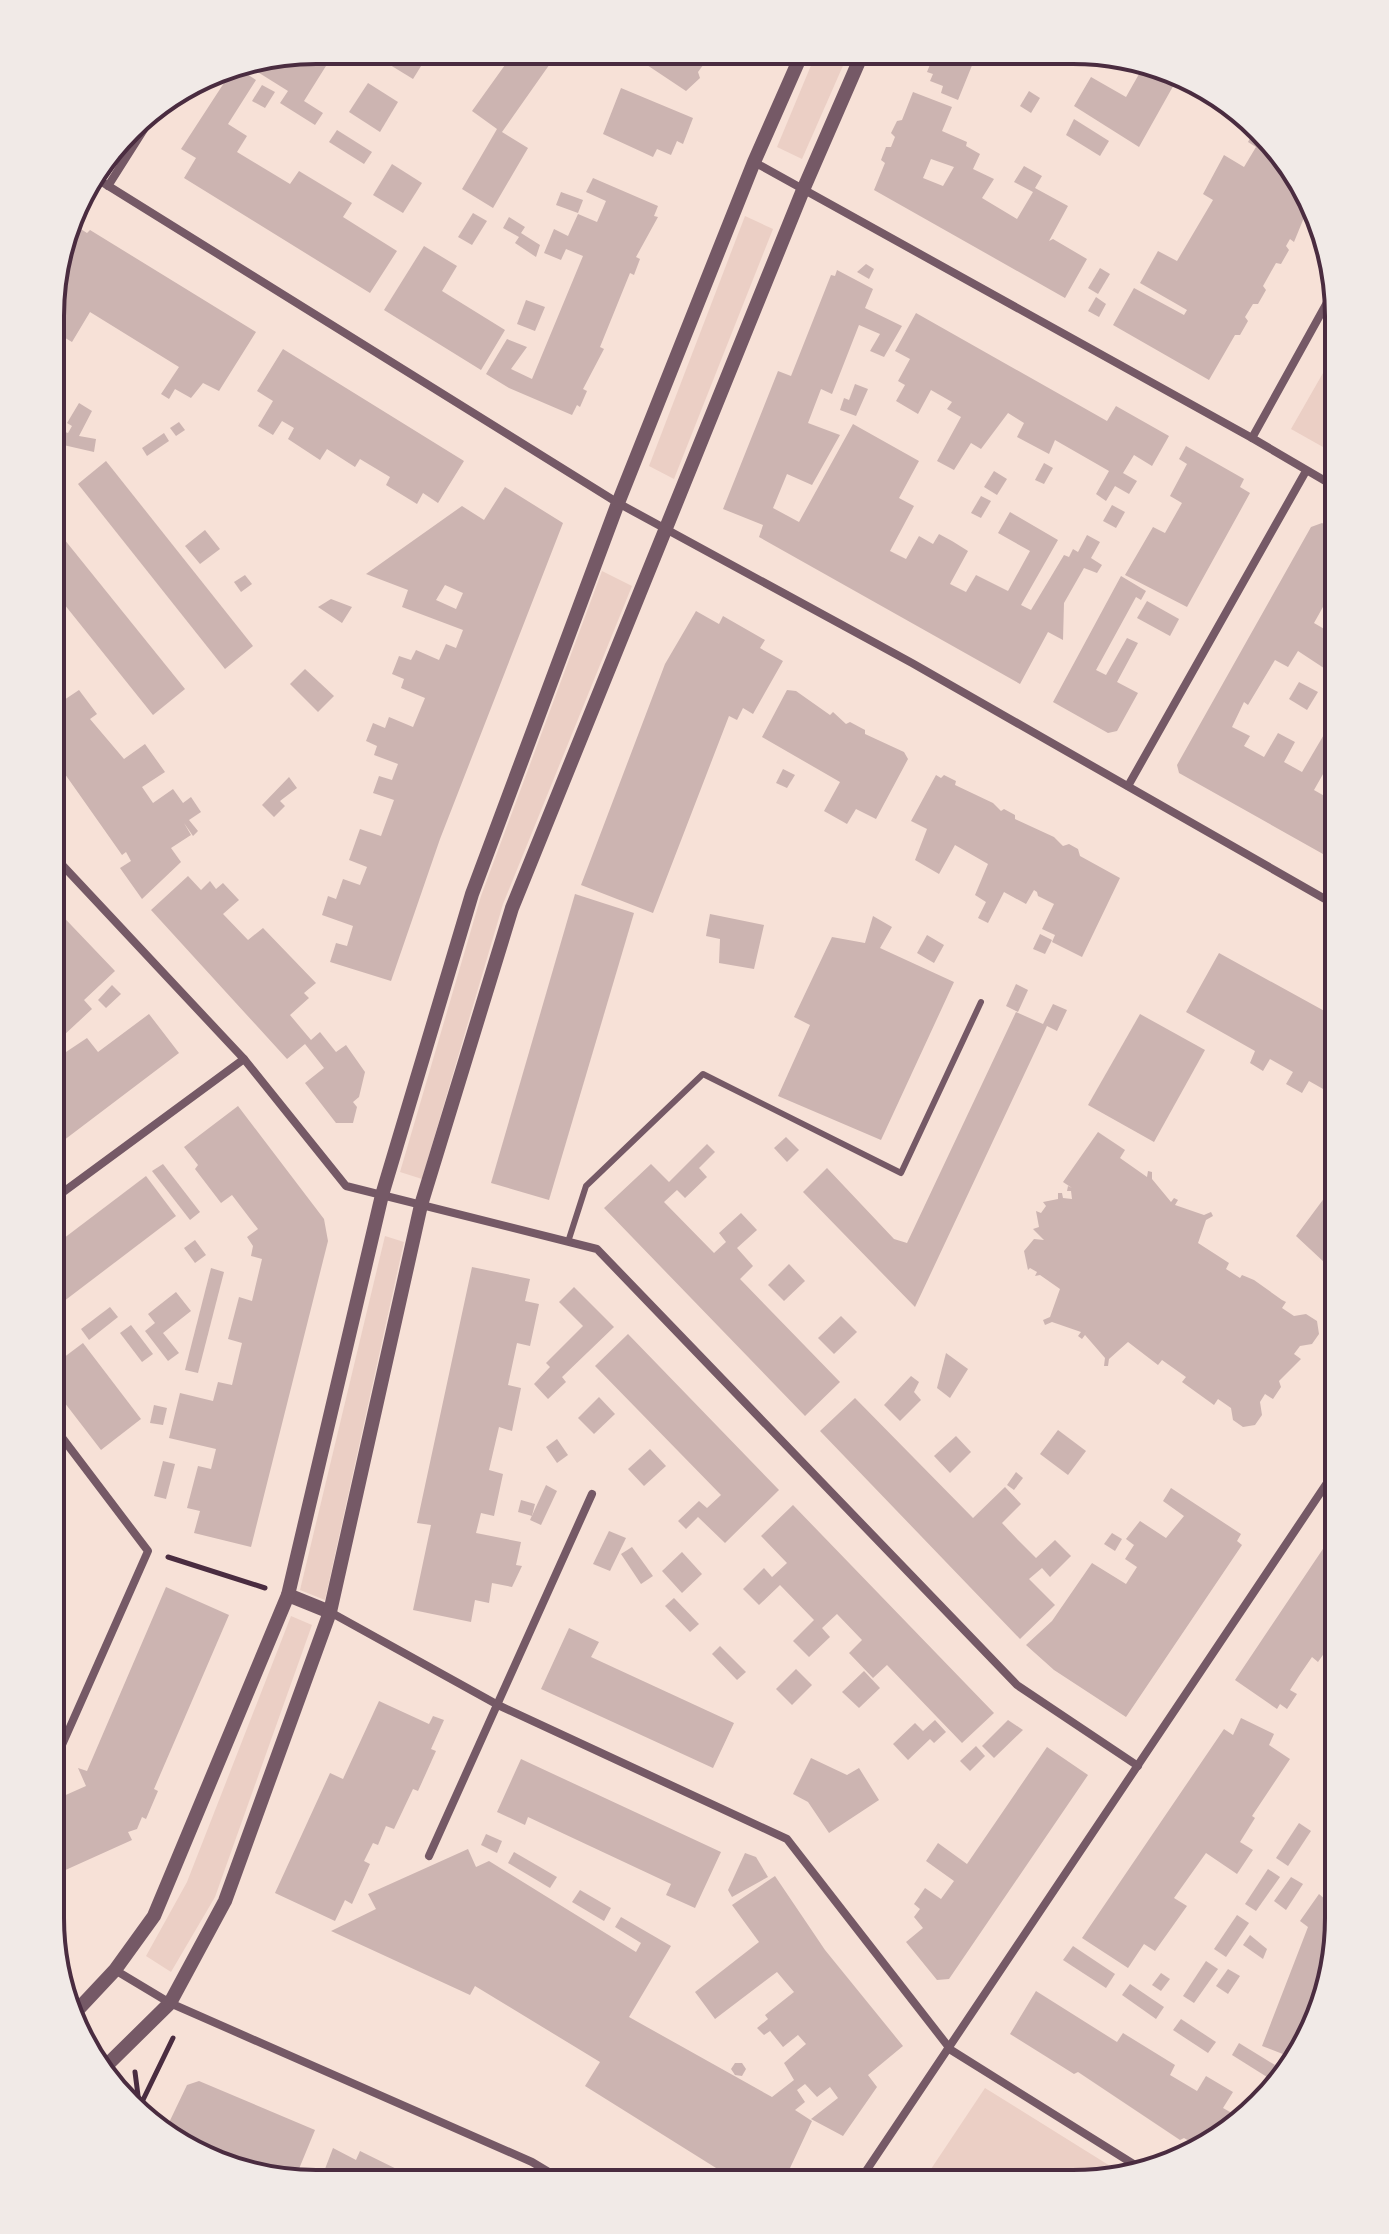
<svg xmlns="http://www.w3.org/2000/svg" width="1389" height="2234" viewBox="0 0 1389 2234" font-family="Georgia,serif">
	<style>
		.green { fill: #ebcfc5 }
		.building { fill: #ccb4b1; fill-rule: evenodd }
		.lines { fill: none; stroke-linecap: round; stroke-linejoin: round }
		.path { stroke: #4a2c40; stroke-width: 5 }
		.service { stroke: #755966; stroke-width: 6 }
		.minor { stroke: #755966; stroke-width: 8 }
		.tertiary { stroke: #755966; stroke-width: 14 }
		.rim { fill: none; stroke: #4a2c40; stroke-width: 4 }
	</style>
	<rect width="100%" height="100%" fill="#f7e1d7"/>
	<g class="green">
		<path d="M817,51L849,52L802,159L777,147Z"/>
		<path d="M745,216L773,229L674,479L649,466Z"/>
		<path d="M1339,345V456L1291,429Z"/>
		<path d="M602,571L632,586L503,904L422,1179L400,1172L481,896Z"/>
		<path d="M385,1236L404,1242L325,1600L300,1590Z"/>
		<path d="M291,1616L312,1625L215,1897L171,1972L146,1956L187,1882Z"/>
		<path d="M985,2088L1123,2174L1073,2184H921Z"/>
	</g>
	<g class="building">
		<path d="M316,50H336L304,101L323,113L315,125L280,103L288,91L245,64Z"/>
		<path d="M388,50H431L413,79L382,60Z"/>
		<path d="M515,51H559L502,132L528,148L493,208L462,189L497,129L472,111Z"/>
		<path d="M631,51H701L709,57L698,72L700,78L686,91L629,53Z"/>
		<path d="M935,52H965L975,58L958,100L941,93L943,86L930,81L933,74L927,72Z"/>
		<path d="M235,66L256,80L228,124L247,136L237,152L290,184L299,171L352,203L343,217L397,251L370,293L184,178L196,158L181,149Z"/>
		<path d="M1143,67L1176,81L1139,147L1074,106L1091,77L1126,97Z"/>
		<path d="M368,83L398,102L380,132L349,112Z"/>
		<path d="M262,85L275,92L265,108L252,101Z"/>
		<path d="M621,88L693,118L683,144L677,141L671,155L657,149L653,157L603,134Z"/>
		<path d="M1029,91L1040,98L1031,113L1020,106Z"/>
		<path d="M913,92L952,107L942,131L967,142L966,146L980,154L973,169L994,179L982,198L1017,219L1033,192L1014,182L1024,166L1042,176L1035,188L1068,206L1049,241L1053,239L1087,259L1065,298L874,190L885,163L881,160L886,147H891L895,137L891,133L897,121L902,120ZM931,159L954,167L943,186L923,178Z"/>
		<path d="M1074,119L1109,141L1100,156L1066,135Z"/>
		<path d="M337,130L372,152L364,164L329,142Z"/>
		<path d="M1254,130L1310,203L1294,242L1290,239L1286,246L1289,250L1281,264L1276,263L1263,286L1266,290L1258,304H1253L1245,317L1248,321L1240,335H1235L1209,380L1113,325L1134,288L1184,315L1187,310L1140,283L1158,251L1177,261L1213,200L1203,194L1224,155L1244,167L1256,147L1248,142Z"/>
		<path d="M392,164L422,183L403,213L373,195Z"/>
		<path d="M593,178L658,206L654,216L658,217L636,257L640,259L634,275L630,273L600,347L604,349L583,389L587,391L580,407L577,405L572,415L509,388L486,374L507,339L527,347L511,369L532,379L583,256L566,249L561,260L544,253L554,229L568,236L578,214L597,222L606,201L586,192Z"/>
		<path d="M561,192L583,200L578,213L556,205Z"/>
		<path d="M473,213L487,221L472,245L458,237Z"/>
		<path d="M509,217L525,227L521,233L540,245L536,257L515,243L519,237L503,228Z"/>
		<path d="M76,226L87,233L90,230L256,332L219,391L203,383L191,398L175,389L169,399L161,394L179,367L90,312L72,342L52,330V282L67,233Z"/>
		<path d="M424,246L457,266L442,291L505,330L481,370L384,310Z"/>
		<path d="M866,264L874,269L869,279L857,272Z"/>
		<path d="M1100,268L1110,274L1098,294L1088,288Z"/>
		<path d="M837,270L873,289L865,308L902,326L884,357L870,351L880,334L859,325L832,394L821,389L808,423L840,435L812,485L787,474L773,508L799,522L853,424L919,461L899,498L914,506L890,551L906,559L919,536L933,544L939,534L952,541L968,551L950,584L966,592L976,575L1008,591L1030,551L998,533L1010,512L1058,540L1021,605L1031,610L1064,555L1069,557L1073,549L1078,552L1087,535L1100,542L1091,558L1102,565L1097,573L1084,568L1064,603L1063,640L1048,632L1020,684L759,537L763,525L723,509L778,371L791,376L831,275L835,276Z"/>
		<path d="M1096,297L1106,304L1099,317L1088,311Z"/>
		<path d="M526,300L545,307L535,331L517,324Z"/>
		<path d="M916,313L1107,421L1116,406L1169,436L1152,466L1134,455L1123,473L1137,481L1129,494L1115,486L1106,501L1096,494L1109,471L1055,440L1049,454L1017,437L1024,423L1008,413L981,449L971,443L954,470L937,461L961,417L947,409L952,402L931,390L918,414L896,401L905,385L898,381L910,359L895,351Z"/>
		<path d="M283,349L464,461L438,503L423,493L417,504L386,485L390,477L360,459L355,467L327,449L320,460L288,439L294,428L282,421L273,435L258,426L273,401L257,391Z"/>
		<path d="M855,384L868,389L856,416L840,410L844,398L849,400Z"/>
		<path d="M79,403L92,411L79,436L96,439L94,452L59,444L62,431L68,433L72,426L67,423Z"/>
		<path d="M179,422L185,430L176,436L170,428Z"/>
		<path d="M164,433L169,441L147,456L142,448Z"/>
		<path d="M1186,446L1244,479L1240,487L1250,493L1187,607L1125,575L1153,527L1165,533L1182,503L1170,496L1187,464L1179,459Z"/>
		<path d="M106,461L253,646L225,669L78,484Z"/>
		<path d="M1044,463L1053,468L1044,484L1035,480Z"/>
		<path d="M994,471L1007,479L997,495L984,487Z"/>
		<path d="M505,487L563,523L440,839L391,981L330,962L336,943L347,946L353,926L322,915L328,896L336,899L343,879L360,885L367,867L349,860L360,829L381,836L394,800L373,793L379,776L392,780L398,764L374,755L377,746L366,741L373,723L385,728L389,717L413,727L425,698L401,688L404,679L392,674L399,656L411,660L416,650L439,660L446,644L456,648L463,630L402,607L408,590L366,574L462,506L484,520ZM445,585L463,593L456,609L436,600Z"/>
		<path d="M981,496L991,501L981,518L971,513Z"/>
		<path d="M1112,505L1125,512L1116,528L1103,521Z"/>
		<path d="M1322,523L1339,533V592L1333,589L1314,623L1338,637L1331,649L1339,654V678L1298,651L1288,667L1275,660L1248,705L1244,702L1232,727L1250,736L1244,746L1264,757L1278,733L1295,742L1284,762L1302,772L1329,726L1339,731V746L1314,790L1328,798L1339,776V863L1179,773L1177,765L1311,527Z"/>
		<path d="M205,530L220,549L200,564L185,546Z"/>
		<path d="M64,539L185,689L153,715L52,589V549Z"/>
		<path d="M245,575L252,584L241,592L234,582Z"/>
		<path d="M1121,576L1146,591L1141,600L1136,597L1096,670L1106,675L1127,638L1138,643L1117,682L1138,693L1117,731L1108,733L1053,702Z"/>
		<path d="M331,599L352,607L342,623L318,607Z"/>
		<path d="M1147,601L1179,619L1170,636L1137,618Z"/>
		<path d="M696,611L719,624L723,616L765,640L760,648L783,661L753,714L743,708L737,720L729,716L653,913L581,885L665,664Z"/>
		<path d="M305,669L334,696L318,712L290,684Z"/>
		<path d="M52,682L64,700L79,690L97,714L90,719L124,759L145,744L165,772L142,787L153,803L173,789L183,803L191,797L201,812L189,820L198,831L193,836L184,823L191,835L171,848L181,862L142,899L120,868L131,861L126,852L122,855L60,767L52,764Z"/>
		<path d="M1299,682L1318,692L1307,710L1289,699Z"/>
		<path d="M787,690L796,691L830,715L833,712L846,724L850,722L865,730V734L904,752L908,759L876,819L856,809L847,824L824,811L840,782L762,737Z"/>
		<path d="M783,769L795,775L787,788L776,783Z"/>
		<path d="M936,775L941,778L944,775L956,781L955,785L993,803L1001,811L1004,809L1015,815V819L1054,837L1063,846L1069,844L1078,849L1080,856L1120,878L1082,957L1052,942L1055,935L1042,929L1054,904L1038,896L1037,892L1034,890L1026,904L1004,892L988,923L978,918L986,902L975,895L988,864L955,845L939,874L915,860L927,829L911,821Z"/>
		<path d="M289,777L297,788L280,801L285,806L274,817L262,805Z"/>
		<path d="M188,876L201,890L210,881L216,889L223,883L239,900L223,914L248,940L263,928L316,983L304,993L309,998L290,1015L311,1040L320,1032L336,1052L346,1045L365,1072L359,1097L353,1102L357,1107L353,1123H336L305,1083L324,1068L305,1044L287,1059L151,910Z"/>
		<path d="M575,894L634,913L549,1200L491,1183Z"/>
		<path d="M51,904L115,971L84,1000L92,1009L63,1036L54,1027L63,1018L51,1005Z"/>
		<path d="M710,914L764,925L754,969L719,963L720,939L706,936Z"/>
		<path d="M873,916L892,927L880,948L954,982L881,1140L778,1096L810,1025L794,1017L832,937L865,943Z"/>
		<path d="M1040,934L1052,940L1045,954L1033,949Z"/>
		<path d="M927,935L944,945L934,963L917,953Z"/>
		<path d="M1219,953L1339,1019V1098L1309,1081L1302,1093L1286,1084L1293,1072L1270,1059L1263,1071L1250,1063L1255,1051L1186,1012Z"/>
		<path d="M1016,984L1028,990L1018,1012L1006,1006Z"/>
		<path d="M112,985L121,994L106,1008L98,1000Z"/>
		<path d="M1053,1004L1067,1010L1057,1031L1047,1026L915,1307L803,1192L827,1168L894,1239L907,1243L1016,1012L1043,1024Z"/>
		<path d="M149,1014L179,1053L51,1150V1062L87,1038L98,1052Z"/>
		<path d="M1140,1014L1205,1050L1154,1142L1088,1105Z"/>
		<path d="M238,1106L324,1219L328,1241L251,1547L194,1533L200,1511L187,1508L198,1466L211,1469L216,1449L169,1438L180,1393L213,1401L218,1382L232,1385L242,1343L228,1339L239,1297L252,1301L262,1259L251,1256L253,1246L247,1237L258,1229L232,1195L221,1203L195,1169L198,1165L184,1147Z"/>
		<path d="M1098,1132L1125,1150L1120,1158L1147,1177L1148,1171L1152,1172V1179L1171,1202L1174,1198L1178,1200L1175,1205L1204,1215L1211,1212L1213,1216L1206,1220L1198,1243L1229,1263L1226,1269L1240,1278L1242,1275L1254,1280L1282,1300L1286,1302L1282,1308L1294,1316L1306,1314L1317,1321L1319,1334L1312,1344L1300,1346L1294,1354L1301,1359L1279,1381L1281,1387L1273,1399L1265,1394L1260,1402L1262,1415L1255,1425L1243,1427L1233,1420L1231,1408L1218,1399L1214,1405L1182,1382L1186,1377L1162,1360L1158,1365L1128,1342L1109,1359L1108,1366H1104L1105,1358L1085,1335L1082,1339L1078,1336L1081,1332L1052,1322L1045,1325L1043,1320L1050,1317L1060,1289L1040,1275L1035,1276L1037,1272L1030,1268L1028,1270L1024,1251L1034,1239L1044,1240L1033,1229L1039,1227L1036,1211L1041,1213L1046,1206L1043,1202L1058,1199V1193H1062L1063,1198L1072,1199L1071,1191H1067L1068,1186L1072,1188L1063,1182Z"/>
		<path d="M786,1137L799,1150L787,1162L774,1148Z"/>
		<path d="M707,1144L715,1152L699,1168L707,1177L685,1198L677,1190L664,1202L714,1253L726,1242L719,1233L741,1213L757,1230L737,1248L753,1266L740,1279L840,1382L805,1416L604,1208L651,1164L669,1182Z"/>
		<path d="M163,1164L200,1212L190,1220L152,1171Z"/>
		<path d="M146,1176L176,1216L51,1311V1248Z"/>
		<path d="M1325,1197L1336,1205L1339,1201V1276L1296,1236Z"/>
		<path d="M195,1240L206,1255L195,1263L184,1248Z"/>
		<path d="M789,1264L805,1281L784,1301L768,1285Z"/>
		<path d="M472,1267L530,1279L525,1301L539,1304L530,1346L517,1343L508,1385L521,1388L512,1431L499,1427L489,1470L503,1474L494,1516L481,1513L476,1533L521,1542L516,1565L522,1566L512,1587L492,1583L489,1603L475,1600L471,1622L413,1610L431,1525L417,1523Z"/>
		<path d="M211,1268L224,1272L198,1373L185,1370Z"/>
		<path d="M574,1287L614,1327L562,1377L566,1382L548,1399L534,1384L550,1367L546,1363L583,1326L559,1302Z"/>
		<path d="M176,1292L191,1311L163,1333L179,1353L168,1361L145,1331L155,1323L148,1314Z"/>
		<path d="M110,1307L118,1317L89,1340L81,1329Z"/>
		<path d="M841,1316L857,1332L834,1354L818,1338Z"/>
		<path d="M131,1325L153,1354L142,1362L120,1333Z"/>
		<path d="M628,1334L779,1490L725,1543L698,1517L686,1529L678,1521L699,1501L707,1508L721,1495L595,1366Z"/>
		<path d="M83,1343L141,1419L101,1450L51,1385V1367Z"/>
		<path d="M946,1353L968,1369L950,1398L937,1388Z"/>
		<path d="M911,1376L919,1382L914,1392L921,1400L900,1421L884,1405Z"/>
		<path d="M599,1397L615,1414L594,1434L578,1418Z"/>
		<path d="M855,1398L973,1518L1005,1487L1021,1504L1002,1523L1018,1540L1036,1558L1055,1540L1071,1556L1050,1577L1042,1568L1029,1579L1055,1605L1020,1639L820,1431Z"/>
		<path d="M154,1405L167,1408L163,1425L150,1423Z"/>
		<path d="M1058,1430L1086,1451L1068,1475L1040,1454Z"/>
		<path d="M956,1436L971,1452L950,1473L934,1456Z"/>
		<path d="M557,1439L568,1455L557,1463L546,1447Z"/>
		<path d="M650,1449L666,1466L644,1486L628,1469Z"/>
		<path d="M163,1461L175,1464L166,1499L154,1496Z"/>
		<path d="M1016,1472L1023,1478L1014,1490L1007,1485Z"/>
		<path d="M546,1485L557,1491L541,1525L530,1520Z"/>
		<path d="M1171,1488L1241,1534L1237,1541L1242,1545L1126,1717L1054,1670L1026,1645L1052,1621L1092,1563L1126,1584L1137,1567L1125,1559L1134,1545L1126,1539L1140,1521L1166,1538L1184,1516L1163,1501Z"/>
		<path d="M521,1500L535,1504L532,1516L518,1512Z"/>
		<path d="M793,1505L994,1713L962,1743L887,1665L873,1678L849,1653L862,1640L837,1614L822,1628L830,1637L809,1657L793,1641L814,1620L780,1585L759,1605L743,1589L764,1568L772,1577L787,1563L761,1536Z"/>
		<path d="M1339,1525V1618L1334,1625L1339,1632L1318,1662L1312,1657L1299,1676L1290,1690L1297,1694L1287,1709L1280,1704L1277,1709L1235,1680Z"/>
		<path d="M609,1531L626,1538L610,1571L593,1564Z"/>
		<path d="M1112,1533L1122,1539L1115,1551L1104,1544Z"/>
		<path d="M632,1547L653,1576L641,1584L621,1554Z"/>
		<path d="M682,1552L702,1574L682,1593L662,1571Z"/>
		<path d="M166,1587L229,1615L154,1789L158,1791L146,1819L142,1817L137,1829L128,1832L132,1840L50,1877V1802L86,1786L78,1768L87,1771Z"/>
		<path d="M674,1598L699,1624L690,1632L665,1606Z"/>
		<path d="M569,1628L599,1642L591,1657L734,1723L713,1768L541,1689Z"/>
		<path d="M720,1646L746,1672L737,1680L712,1654Z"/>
		<path d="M796,1669L812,1685L792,1705L776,1689Z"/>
		<path d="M864,1671L880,1688L859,1708L842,1692Z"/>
		<path d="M379,1701L429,1724L433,1716L444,1720L431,1749L436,1751L418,1791L413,1789L394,1829L386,1826L378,1845L373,1843L364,1861L370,1864L352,1904L345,1900L335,1921L275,1893L330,1773L343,1779Z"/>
		<path d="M1241,1718L1274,1734L1269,1745L1290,1759L1252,1816L1255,1818L1240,1842L1253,1850L1237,1874L1206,1853L1174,1898L1187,1906L1155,1951L1144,1944L1128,1968L1082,1938L1224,1729L1233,1735Z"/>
		<path d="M935,1720L946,1732L934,1743L930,1739L908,1760L893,1744L915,1723L923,1731Z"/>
		<path d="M1008,1720L1023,1730L994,1758L982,1746Z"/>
		<path d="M976,1746L985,1756L970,1771L960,1761Z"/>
		<path d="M1047,1747L1088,1775L949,1979L937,1980L906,1942L923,1928L914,1917L920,1909L914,1904L925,1888L941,1899L954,1881L926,1861L938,1843L967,1864Z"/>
		<path d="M811,1758L847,1775L859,1768L879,1800L829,1833L808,1802L793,1794Z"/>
		<path d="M521,1759L721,1852L695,1908L666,1895L671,1884L528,1817L525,1825L497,1812Z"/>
		<path d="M1338,1806V1831L1337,1833L1325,1825Z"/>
		<path d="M1299,1823L1311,1831L1288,1866L1276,1858Z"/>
		<path d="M486,1834L502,1841L497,1853L481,1845Z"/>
		<path d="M468,1849L476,1867L489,1861L636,1952L641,1943L615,1927L621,1917L671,1946L629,2017L772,2097L794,2080L784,2063L806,2044L798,2035L783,2047L770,2031L764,2035L757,2028L768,2019L765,2015L794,1992L777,1972L715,2019L695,1992L759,1942L732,1905L775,1876L825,1950L903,2046L868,2075L877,2087L843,2136L811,2119L838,2098L830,2087L817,2097L805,2084L797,2090L805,2102L795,2110L812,2121L783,2183H740L585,2086L600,2062L475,1986L470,1995L331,1931L376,1909L368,1894Z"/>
		<path d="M514,1852L557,1877L550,1888L508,1863Z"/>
		<path d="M745,1853L756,1857L768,1877L732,1897L728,1890Z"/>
		<path d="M1268,1869L1280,1877L1256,1911L1245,1904Z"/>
		<path d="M1291,1877L1303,1884L1286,1910L1274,1901Z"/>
		<path d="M1338,1889V1929L1326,1948L1335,1951L1319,2019L1291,2067L1293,2058L1262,2046L1308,1927L1300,1921L1319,1894L1326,1900Z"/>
		<path d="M580,1890L611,1908L604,1921L572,1902Z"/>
		<path d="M1237,1915L1249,1923L1226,1957L1214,1949Z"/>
		<path d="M1250,1935L1267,1949L1263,1959L1243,1945Z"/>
		<path d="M1073,1946L1115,1974L1106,1988L1063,1960Z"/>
		<path d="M1206,1961L1218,1969L1194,2003L1183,1996Z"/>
		<path d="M1228,1969L1240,1976L1228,1994L1216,1986Z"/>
		<path d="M1161,1973L1170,1979L1161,1991L1152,1985Z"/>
		<path d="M1130,1984L1164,2007L1156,2019L1122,1995Z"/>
		<path d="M1036,1991L1117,2042L1123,2033L1175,2065L1170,2075L1197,2091L1206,2076L1233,2092L1223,2108L1237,2116L1198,2146L1184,2138L1180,2140L1078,2072L1074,2074L1010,2034Z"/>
		<path d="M1181,2019L1216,2042L1208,2053L1173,2030Z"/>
		<path d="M1239,2043L1275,2065L1267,2077L1232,2055Z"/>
		<path d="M735,2063H742L746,2069L742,2076L735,2075L731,2069Z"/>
		<path d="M199,2081L315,2130L294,2181L206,2144L204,2150L164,2133L187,2085Z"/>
		<path d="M333,2148L356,2160L360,2151L423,2182H320Z"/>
	</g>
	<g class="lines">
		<g class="path">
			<path d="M168,1557L265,1588"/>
			<path d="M135,2072L140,2111"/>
			<path d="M141,2104L173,2038"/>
		</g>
		<path class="service" d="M568,1242L586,1186L703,1074L901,1173L981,1002"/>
		<g class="minor">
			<path d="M754,162L1252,438"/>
			<path d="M94,177L618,503L912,663L1339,907"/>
			<path d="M108,186L160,104"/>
			<path d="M1334,290L1252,438L1339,489"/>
			<path d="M1128,786L1306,471"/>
			<path d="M51,853L244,1059L346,1186L597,1249L1017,1685L1138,1766"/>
			<path d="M51,1201L244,1059"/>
			<path d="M330,1612L498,1705L787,1839L951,2050L1143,2170"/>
			<path d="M50,1772L148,1551L51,1423"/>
			<path d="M429,1856L592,1494"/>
			<path d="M115,1970L170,2003L532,2162L567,2183"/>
			<path d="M858,2183L1339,1465"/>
		</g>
		<g class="tertiary">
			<path d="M288,1595L330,1612"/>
			<path d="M70,2018L115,1970L154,1916L288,1595L382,1195L472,894L618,503L754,162L803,51"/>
			<path d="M106,2066L170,2003L225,1901L330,1612L421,1205L512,908L803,190L863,52"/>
		</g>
	</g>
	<path d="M0 0H1389V2234H0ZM316 64H1073A252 252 0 0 1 1325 316V1918A252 252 0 0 1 1073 2170H316A252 252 0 0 1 64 1918V316A252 252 0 0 1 316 64Z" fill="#f1eae7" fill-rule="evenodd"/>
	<path class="rim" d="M316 64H1073A252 252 0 0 1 1325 316V1918A252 252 0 0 1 1073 2170H316A252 252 0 0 1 64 1918V316A252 252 0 0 1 316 64Z"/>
</svg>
